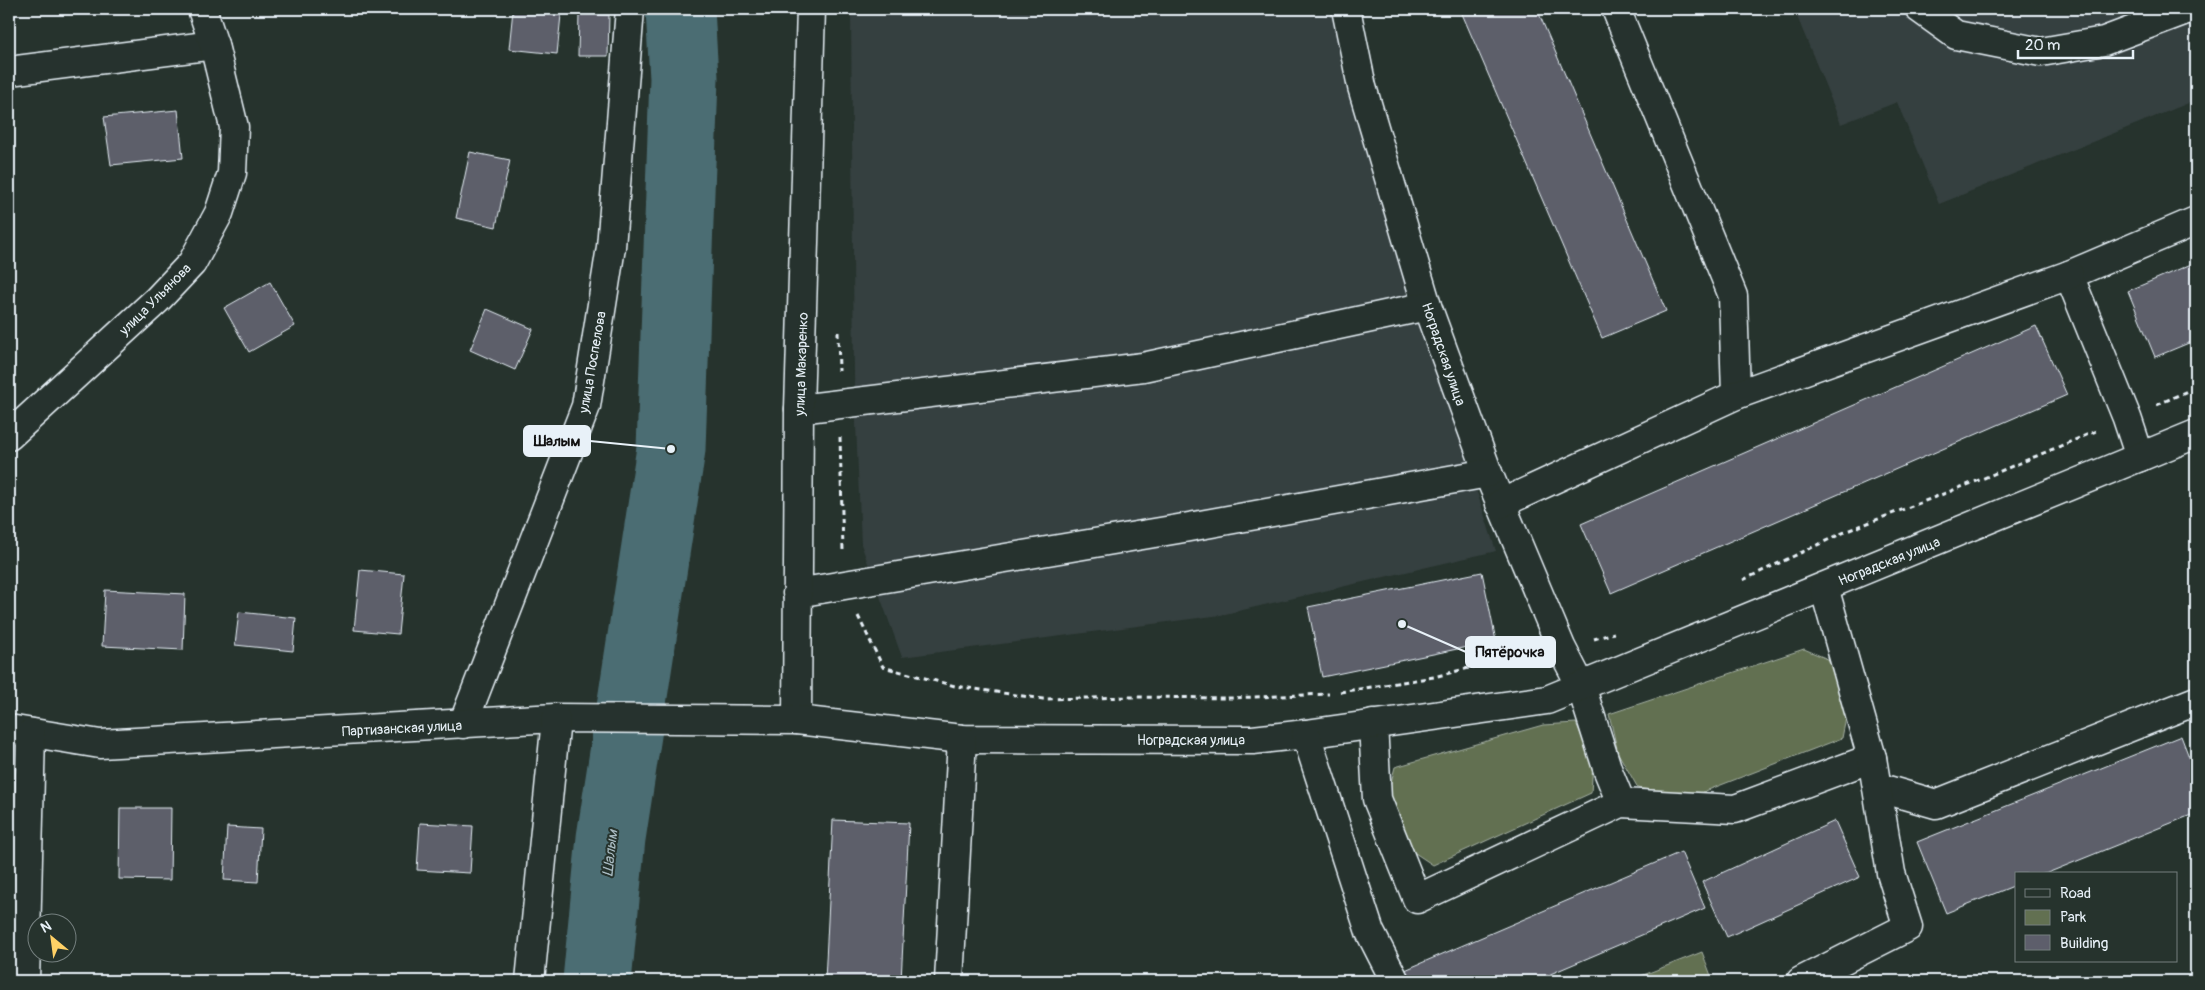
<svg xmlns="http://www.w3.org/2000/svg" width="2205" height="990" viewBox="0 0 2205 990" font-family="Pangolin,sans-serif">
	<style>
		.built { fill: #364040 }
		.green { fill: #627051; stroke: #a5b0a4 }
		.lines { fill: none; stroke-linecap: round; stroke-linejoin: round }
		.river { stroke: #4c6d73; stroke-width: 69 }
		.building { fill: #5d5e6b; stroke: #e8f1f8 }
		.minor-casing { stroke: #e8f1f8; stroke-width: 31 }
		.path { stroke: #e8f1f8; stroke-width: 3; stroke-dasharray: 5 4; stroke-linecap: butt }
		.minor { stroke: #26332d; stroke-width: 28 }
		.labels { text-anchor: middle; stroke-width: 4; stroke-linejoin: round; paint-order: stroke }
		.street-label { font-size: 14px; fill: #e8f1f8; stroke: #26332d }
		.water-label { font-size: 15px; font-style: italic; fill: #aabcc3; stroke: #26332d }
		.leader { fill: none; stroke: #e8f1f8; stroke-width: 2 }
		.callout-dot { fill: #e8f1f8; stroke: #26332d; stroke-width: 2 }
		.callout { fill: #e8f1f8; stroke: #e8f1f8; stroke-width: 2 }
		.callout-label { font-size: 15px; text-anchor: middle; font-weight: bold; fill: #111 }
	</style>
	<rect width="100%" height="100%" fill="#26332d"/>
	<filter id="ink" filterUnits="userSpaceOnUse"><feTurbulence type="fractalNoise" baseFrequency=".02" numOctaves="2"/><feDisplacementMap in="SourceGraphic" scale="10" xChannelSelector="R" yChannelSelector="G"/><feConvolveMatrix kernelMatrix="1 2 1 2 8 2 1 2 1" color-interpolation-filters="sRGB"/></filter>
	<g filter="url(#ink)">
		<g class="built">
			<path d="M851,9H1343L1362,136L1496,551L1221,615L902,657L861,544L854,375Z"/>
			<path d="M1794,9H2196V100L1939,204L1897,102L1841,124Z"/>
		</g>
		<g class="green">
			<path d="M1804,649L1830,660L1847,713L1842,738L1690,797L1638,788L1618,753L1609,714Z"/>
			<path d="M1576,723L1593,762L1591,793L1433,865L1409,849L1389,790L1395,767L1543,725Z"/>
			<path d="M1702,952L1713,981H1643L1641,976Z"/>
		</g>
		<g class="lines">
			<path class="river" d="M597,981L611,838L671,449L684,78L680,9"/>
		</g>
		<g class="building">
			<path d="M1460,9H1537L1666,311L1602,338Z"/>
			<path d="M513,10L561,15L557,54L509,49Z"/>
			<path d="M579,14L609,15L608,56H578Z"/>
			<path d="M178,110L183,158L111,165L104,117Z"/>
			<path d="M470,152L510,160L496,227L456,218Z"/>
			<path d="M2196,262V340L2155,357L2128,291Z"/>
			<path d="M270,282L295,326L249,352L224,308Z"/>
			<path d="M487,309L533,329L515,370L470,350Z"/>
			<path d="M2036,326L2067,395L1611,593L1581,524Z"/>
			<path d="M360,570L404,574L398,634L354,630Z"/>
			<path d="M1482,572L1496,641L1322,677L1308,607Z"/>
			<path d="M105,590L185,594L183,650L102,646Z"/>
			<path d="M239,612L296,618L293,651L235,645Z"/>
			<path d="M2181,736L2196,775V813L2045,874H2016V885L1946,913L1917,842Z"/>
			<path d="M120,808H171L170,880L119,879Z"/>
			<path d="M833,820L909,823L901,981H825Z"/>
			<path d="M1835,821L1860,877L1727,937L1702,882Z"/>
			<path d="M420,823L473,826L470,873L417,870Z"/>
			<path d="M227,827L261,829L258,882L224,880Z"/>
			<path d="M1681,852L1705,908L1534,981H1410L1405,970Z"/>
		</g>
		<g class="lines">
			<g class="minor-casing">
				<g id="minor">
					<path d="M1346,9L1362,87L1427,306L1488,473L1561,647L1581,686L1608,771L1621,803"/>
					<path d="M1616,9L1733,296L1736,395"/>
					<path d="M1920,9L1956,35L2041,52L2104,41L2189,9"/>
					<path d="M9,71L214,45"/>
					<path d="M799,409L1143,367L1427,306"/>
					<path d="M9,436L157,300L192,263L219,213L232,173L234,127L214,45L202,9"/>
					<path d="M2140,457L2127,418L2069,275L2196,221"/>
					<path d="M1500,504L1736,395L2069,275"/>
					<path d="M797,593L1178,529L1488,473"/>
					<path d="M797,720L799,409L811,9"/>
					<path d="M463,724L586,406L611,247L630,9"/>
					<path d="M1373,724L1377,799L1417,899L1621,803L1735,809L1872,758"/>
					<path d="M9,729L100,744L555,718L797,720L962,739L1253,740L1306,734L1547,700L2196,434"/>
					<path d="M1306,734L1370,932L1395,981"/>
					<path d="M1877,787L1936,804L2196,701"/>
					<path d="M25,981L31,733"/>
					<path d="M530,981L556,719"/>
					<path d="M949,981L962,739"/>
					<path d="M1801,981L1908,927L1891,873L1872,758L1824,587"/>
				</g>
			</g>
			<g class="path">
				<path d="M838,332L839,371"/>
				<path d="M2157,405L2196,387"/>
				<path d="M840,437L843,551"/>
				<path d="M1743,580L1847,531L1977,481L2096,431"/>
				<path d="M858,616L883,667L955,686L1043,699L1134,697L1230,698L1329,694"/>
				<path d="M1594,639L1614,633"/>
				<path d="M1340,692L1434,677L1527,653"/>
			</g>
			<use href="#minor" class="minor"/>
		</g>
	</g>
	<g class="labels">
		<g class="street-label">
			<text transform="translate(155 299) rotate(-45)" y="5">улица Ульянова</text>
			<text transform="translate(1444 354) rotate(71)" y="5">Ноградская улица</text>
			<text transform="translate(592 362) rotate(-80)" y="5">улица Поспелова</text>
			<text transform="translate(801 364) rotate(-88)" y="5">улица Макаренко</text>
			<text transform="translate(1889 561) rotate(-22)" y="5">Ноградская улица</text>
			<text transform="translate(402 728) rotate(-3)" y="5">Партизанская улица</text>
			<text x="1191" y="745">Ноградская улица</text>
		</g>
		<g class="water-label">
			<text transform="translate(610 853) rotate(-84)" y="5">Шалым</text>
		</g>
	</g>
	<path class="leader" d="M671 449L590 441M1402 624L1466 652"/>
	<g class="callout-dot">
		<circle cx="671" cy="449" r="5"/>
		<circle cx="1402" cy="624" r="5"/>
	</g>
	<g class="callout">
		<rect x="524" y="426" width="66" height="30" rx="5"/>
		<rect x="1466" y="637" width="89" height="30" rx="5"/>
	</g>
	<g class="callout-label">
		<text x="557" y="446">Шалым</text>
		<text x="1510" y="657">Пятёрочка</text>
	</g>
	<rect width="2205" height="990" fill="none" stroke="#26332d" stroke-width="30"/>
	<rect x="15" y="15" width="2175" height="960" fill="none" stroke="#e8f1f8" stroke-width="2" filter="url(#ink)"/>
	<rect x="2015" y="872" width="162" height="90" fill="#26332d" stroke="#747f7e"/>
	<rect x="2025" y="889" width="25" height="8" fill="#26332d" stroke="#747f7e"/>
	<text x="2060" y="898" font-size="15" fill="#e8f1f8">Road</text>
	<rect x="2025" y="910" width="25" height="15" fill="#627051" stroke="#747f7e"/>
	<text x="2060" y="922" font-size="15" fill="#e8f1f8">Park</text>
	<rect x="2025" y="935" width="25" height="15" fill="#5d5e6b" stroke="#747f7e"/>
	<text x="2060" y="948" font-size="15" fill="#e8f1f8">Building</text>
	<g transform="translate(52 938) rotate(331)"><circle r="24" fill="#26332d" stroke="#747f7e"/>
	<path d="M0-4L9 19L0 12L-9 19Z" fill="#ffd166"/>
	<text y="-8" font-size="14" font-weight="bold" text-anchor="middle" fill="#e8f1f8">N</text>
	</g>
	<path d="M2018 50v8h115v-8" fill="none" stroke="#e8f1f8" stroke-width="2.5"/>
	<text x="2025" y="50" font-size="15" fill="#e8f1f8" stroke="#26332d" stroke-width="4" paint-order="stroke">20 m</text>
</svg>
